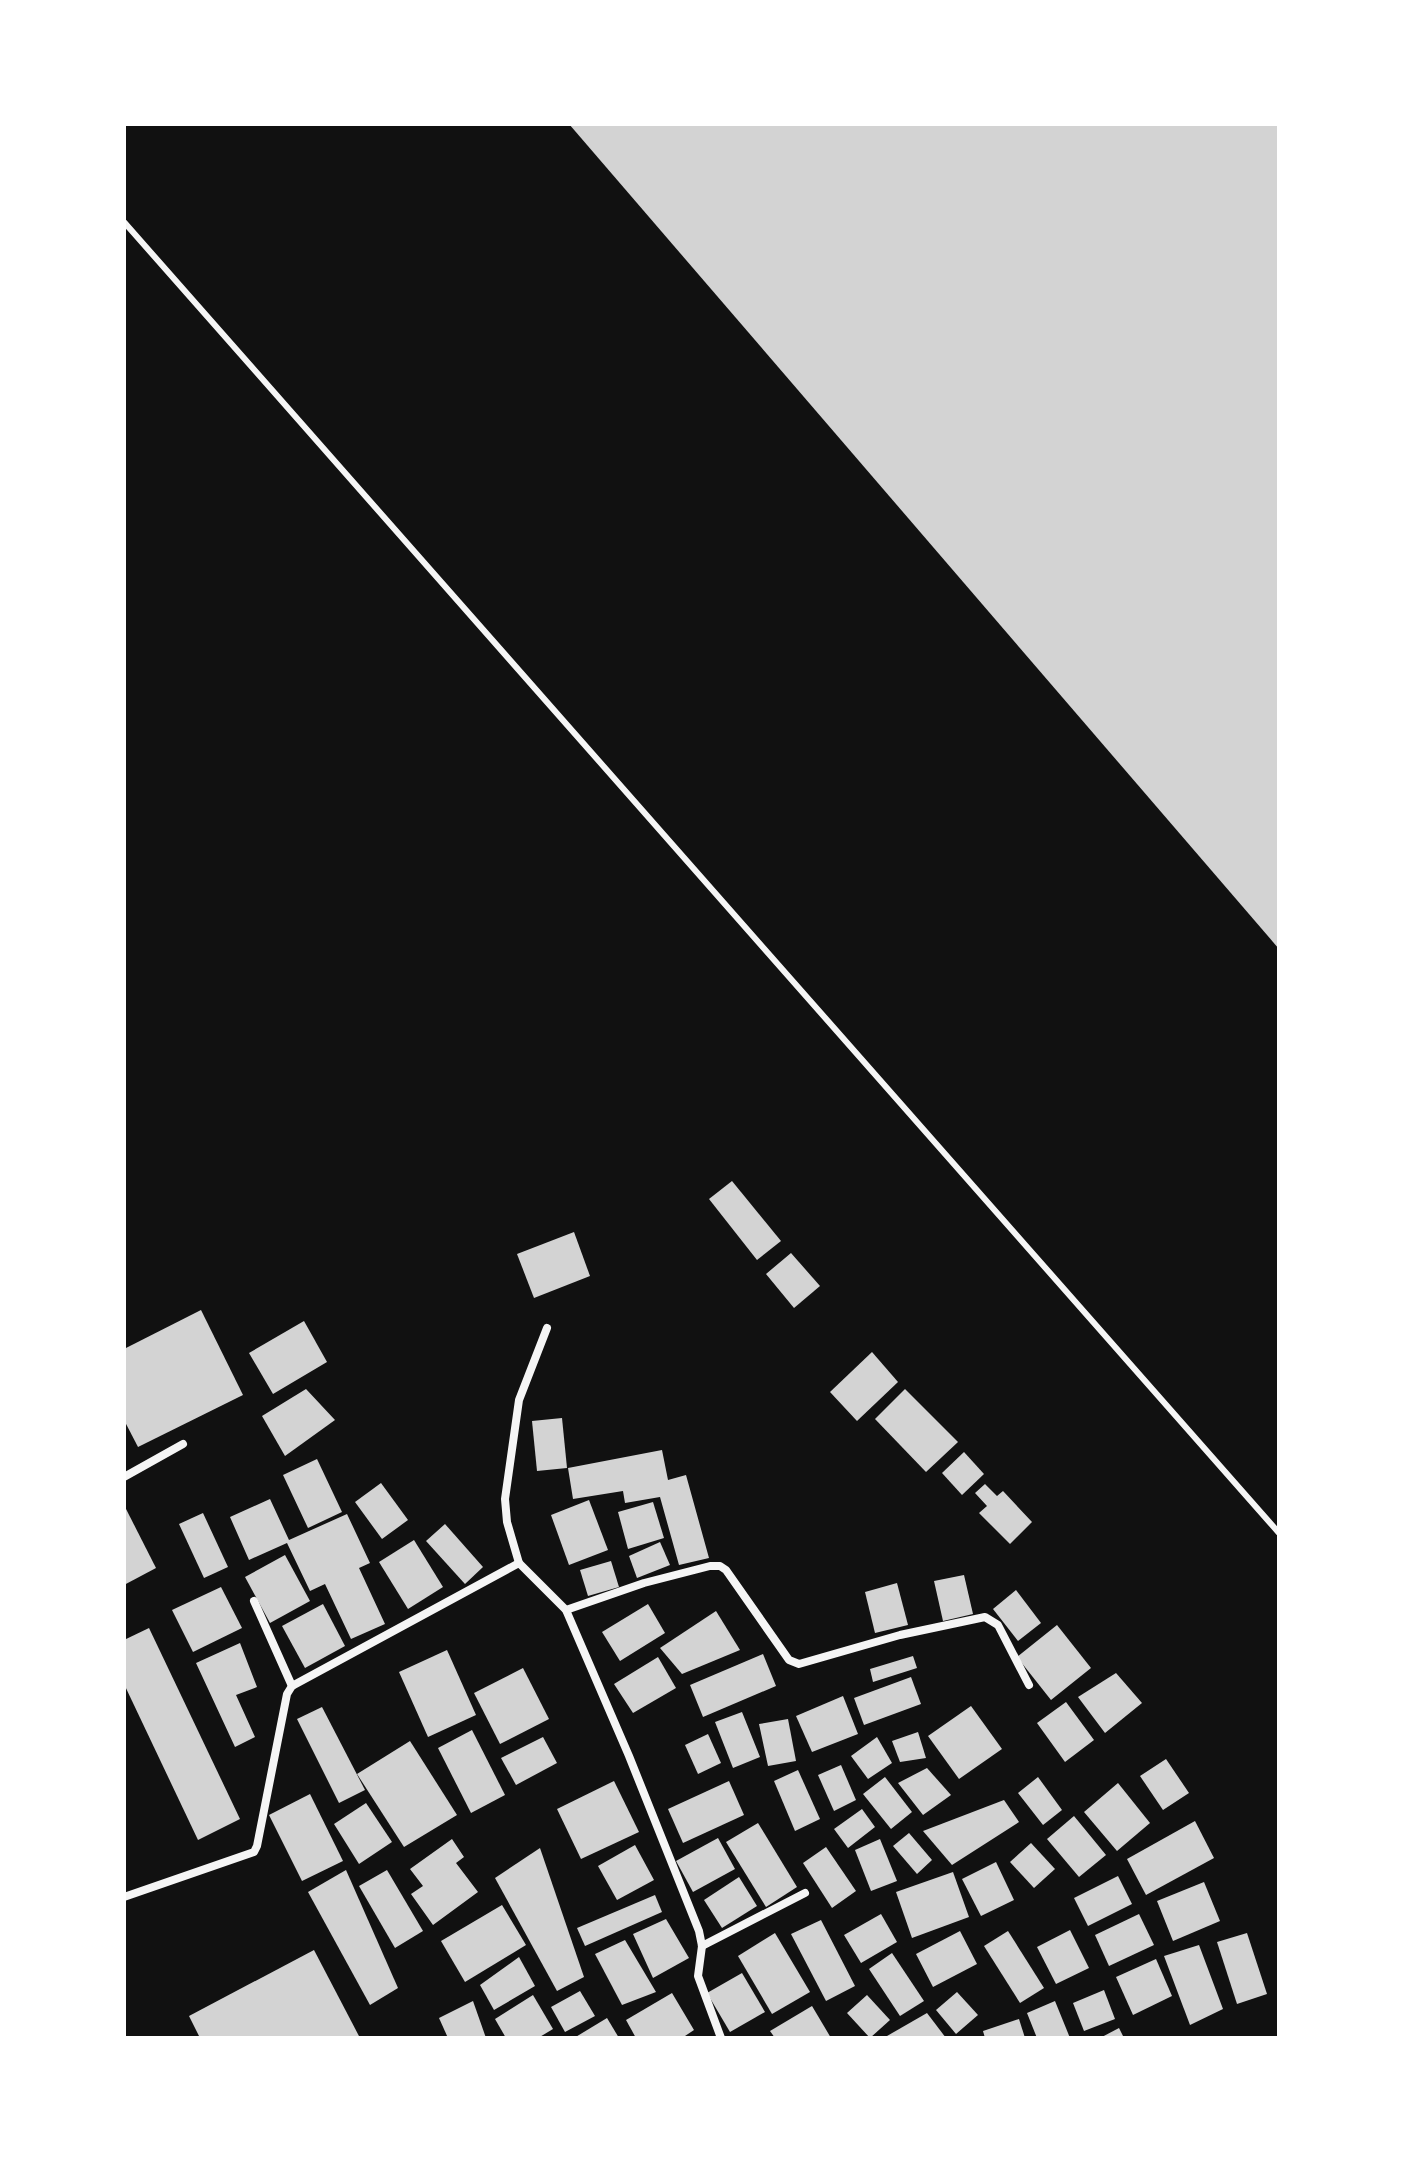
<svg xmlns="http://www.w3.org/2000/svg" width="1403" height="2162" viewBox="0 0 1403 2162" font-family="'DM Sans',sans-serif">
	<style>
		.building { fill: #d3d3d3 }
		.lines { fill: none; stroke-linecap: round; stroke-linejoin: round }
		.service { stroke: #f5f5f5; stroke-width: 6 }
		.minor { stroke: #f5f5f5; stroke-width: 8 }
	</style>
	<rect width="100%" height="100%" fill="#111"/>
	<g class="building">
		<path d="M569,124H1279V949Z"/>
		<path d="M732,1181L781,1241L757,1260L709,1199Z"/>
		<path d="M574,1232L590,1276L534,1298L517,1254Z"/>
		<path d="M791,1253L820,1286L794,1308L766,1274Z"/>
		<path d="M201,1310L243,1395L138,1447L124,1420V1349Z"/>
		<path d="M304,1321L327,1362L273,1394L249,1353Z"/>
		<path d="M872,1352L898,1382L857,1421L830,1392Z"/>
		<path d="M306,1389L335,1420L285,1456L262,1416Z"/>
		<path d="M905,1389L958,1442L926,1472L875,1419Z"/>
		<path d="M562,1418L567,1468L537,1471L532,1421Z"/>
		<path d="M662,1450L668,1480L686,1475L709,1558L679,1565L660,1497L625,1503L623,1491L573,1499L568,1468Z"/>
		<path d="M964,1452L984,1474L962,1495L942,1473Z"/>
		<path d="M317,1459L342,1512L308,1528L283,1475Z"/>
		<path d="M381,1483L408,1520L382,1539L355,1502Z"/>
		<path d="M985,1484L997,1496L1003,1491L1032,1522L1010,1544L979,1513L987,1506L975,1493Z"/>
		<path d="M270,1499L289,1540L347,1514L370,1563L359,1568L385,1624L351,1639L325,1584L310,1591L287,1543L249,1560L230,1517Z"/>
		<path d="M589,1500L608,1550L569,1565L551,1515Z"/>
		<path d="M653,1502L664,1538L628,1549L618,1512Z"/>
		<path d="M124,1505L156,1568L124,1585Z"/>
		<path d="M203,1513L228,1567L204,1578L179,1524Z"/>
		<path d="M445,1524L483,1567L465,1584L426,1541Z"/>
		<path d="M414,1540L443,1587L408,1609L379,1562Z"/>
		<path d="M660,1542L670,1565L637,1578L629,1556Z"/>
		<path d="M285,1555L310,1601L270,1623L245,1577Z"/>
		<path d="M611,1561L619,1587L588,1596L580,1570Z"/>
		<path d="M964,1575L973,1614L943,1621L934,1581Z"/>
		<path d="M897,1583L908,1625L875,1633L865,1592Z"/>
		<path d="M221,1587L242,1628L193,1652L172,1610Z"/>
		<path d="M1016,1590L1041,1623L1018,1641L993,1609Z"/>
		<path d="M323,1604L345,1646L305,1668L282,1626Z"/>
		<path d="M648,1604L665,1633L620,1661L602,1632Z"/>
		<path d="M716,1611L740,1650L682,1674L660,1648Z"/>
		<path d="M1057,1625L1091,1668L1051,1700L1017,1657Z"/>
		<path d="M149,1628L240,1819L198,1840L124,1684V1640Z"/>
		<path d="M240,1643L257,1687L236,1695L255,1737L235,1747L196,1663Z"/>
		<path d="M447,1650L476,1715L428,1737L399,1672Z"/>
		<path d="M763,1654L776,1686L703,1717L690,1685Z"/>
		<path d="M913,1656L917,1668L873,1682L870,1669Z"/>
		<path d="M658,1657L676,1688L633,1713L614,1684Z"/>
		<path d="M523,1668L549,1719L500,1744L474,1693Z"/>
		<path d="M1116,1673L1142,1703L1105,1733L1078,1697Z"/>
		<path d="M911,1677L921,1704L864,1725L854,1698Z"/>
		<path d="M843,1696L858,1734L812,1752L796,1716Z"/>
		<path d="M1066,1702L1094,1740L1065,1762L1037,1723Z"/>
		<path d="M971,1706L1002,1749L959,1779L928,1736Z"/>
		<path d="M322,1707L365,1790L339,1803L297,1719Z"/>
		<path d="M742,1712L760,1757L733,1768L715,1722Z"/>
		<path d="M788,1719L796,1761L768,1766L759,1724Z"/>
		<path d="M472,1730L505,1795L471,1813L438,1748Z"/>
		<path d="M918,1732L926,1758L900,1762L892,1741Z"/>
		<path d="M708,1734L721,1763L698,1774L685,1745Z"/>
		<path d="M543,1737L557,1763L516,1785L501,1758Z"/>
		<path d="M877,1737L892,1763L868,1779L851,1756Z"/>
		<path d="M410,1741L457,1815L404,1847L357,1774Z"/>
		<path d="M1166,1759L1189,1793L1163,1810L1140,1776Z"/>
		<path d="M841,1765L856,1800L834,1811L818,1775Z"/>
		<path d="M927,1768L951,1795L923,1815L898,1783Z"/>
		<path d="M798,1770L820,1819L795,1831L774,1781Z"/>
		<path d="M885,1777L912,1812L891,1829L863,1794Z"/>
		<path d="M1038,1777L1062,1810L1043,1825L1018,1793Z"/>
		<path d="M614,1781L639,1832L581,1859L557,1809Z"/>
		<path d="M729,1781L744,1815L683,1843L668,1809Z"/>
		<path d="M1118,1783L1150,1823L1117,1851L1084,1812Z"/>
		<path d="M310,1794L343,1861L302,1881L269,1815Z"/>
		<path d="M1004,1800L1019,1822L952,1865L923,1831Z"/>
		<path d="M366,1803L392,1842L359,1864L334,1824Z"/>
		<path d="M862,1809L875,1827L848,1848L834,1829Z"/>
		<path d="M1074,1816L1106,1855L1079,1877L1047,1839Z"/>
		<path d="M1195,1821L1214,1858L1146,1895L1127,1859Z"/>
		<path d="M758,1823L797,1887L766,1907L726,1842Z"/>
		<path d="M909,1833L932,1860L917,1874L893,1846Z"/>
		<path d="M718,1838L735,1869L693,1892L676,1861Z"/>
		<path d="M452,1839L464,1857L456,1863L478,1892L433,1925L411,1894L423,1886L410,1869Z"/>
		<path d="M880,1839L897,1881L871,1891L855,1850Z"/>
		<path d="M1031,1843L1055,1869L1034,1888L1010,1862Z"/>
		<path d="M635,1845L654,1880L617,1900L598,1866Z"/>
		<path d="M826,1847L856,1891L832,1908L803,1863Z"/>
		<path d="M540,1848L584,1977L557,1991L495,1878Z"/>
		<path d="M996,1862L1014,1900L981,1916L962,1879Z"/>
		<path d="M346,1870L398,1988L370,2005L308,1892Z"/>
		<path d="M387,1870L423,1931L395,1948L359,1886Z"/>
		<path d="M953,1872L969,1917L912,1938L896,1892Z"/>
		<path d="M1118,1876L1132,1904L1088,1926L1074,1898Z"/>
		<path d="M739,1877L757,1906L722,1928L704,1900Z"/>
		<path d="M1204,1882L1220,1921L1173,1941L1157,1901Z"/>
		<path d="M655,1895L662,1912L585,1946L577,1928Z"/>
		<path d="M502,1905L526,1945L465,1982L441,1941Z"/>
		<path d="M881,1914L897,1942L861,1963L844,1935Z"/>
		<path d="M1139,1914L1154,1945L1109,1966L1095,1935Z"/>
		<path d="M666,1919L689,1958L653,1978L633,1934Z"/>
		<path d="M821,1920L855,1986L826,2001L791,1934Z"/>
		<path d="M1070,1930L1089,1968L1056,1984L1037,1947Z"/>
		<path d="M960,1931L977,1964L933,1987L916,1954Z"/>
		<path d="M1008,1931L1044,1988L1020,2003L984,1946Z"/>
		<path d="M775,1933L810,1992L772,2014L738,1956Z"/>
		<path d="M1247,1933L1267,1994L1237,2004L1217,1942Z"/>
		<path d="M625,1940L656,1992L622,2005L595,1954Z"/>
		<path d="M1199,1945L1223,2009L1190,2025L1164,1956Z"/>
		<path d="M314,1950L360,2038H200L189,2016Z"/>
		<path d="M892,1953L924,2001L900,2016L869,1969Z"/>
		<path d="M519,1957L535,1986L494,2010L480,1985Z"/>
		<path d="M1156,1959L1172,1996L1133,2015L1116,1977Z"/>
		<path d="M742,1973L765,2012L730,2032L707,1993Z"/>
		<path d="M1104,1990L1115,2019L1084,2031L1073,2003Z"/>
		<path d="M580,1991L595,2016L565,2032L551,2007Z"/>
		<path d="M957,1992L978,2015L956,2034L936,2010Z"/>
		<path d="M672,1993L694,2030L682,2038H636L626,2020Z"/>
		<path d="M533,1995L553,2029L538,2038H506L495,2019Z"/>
		<path d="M867,1995L890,2020L870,2038L847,2013Z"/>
		<path d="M473,2001L486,2038H448L439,2018Z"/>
		<path d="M1055,2001L1070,2038H1037L1027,2013Z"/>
		<path d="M812,2006L831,2038H775L770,2031Z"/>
		<path d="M927,2013L946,2038L887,2036Z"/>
		<path d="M607,2018L619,2038H574Z"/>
		<path d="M1019,2019L1025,2038H985L983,2031Z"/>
		<path d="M1119,2028L1124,2038H1100Z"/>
	</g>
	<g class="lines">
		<path class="service" d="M124,222L1279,1533"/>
		<g class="minor">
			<path d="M124,1477L183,1444"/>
			<path d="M519,1563L507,1522L505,1499L519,1400L547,1328"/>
			<path d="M254,1601L292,1686"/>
			<path d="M566,1610L644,1583L710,1566H720L726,1570L789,1660L799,1664L900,1635L985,1617L998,1625L1029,1685"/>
			<path d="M124,1897L254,1852L257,1846L287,1694L292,1686L519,1563L566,1610L629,1756L699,1931L702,1946L698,1976L721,2038"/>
			<path d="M702,1946L805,1893"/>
		</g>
	</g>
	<rect width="1403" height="2162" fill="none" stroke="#ffffff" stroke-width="252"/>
</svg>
